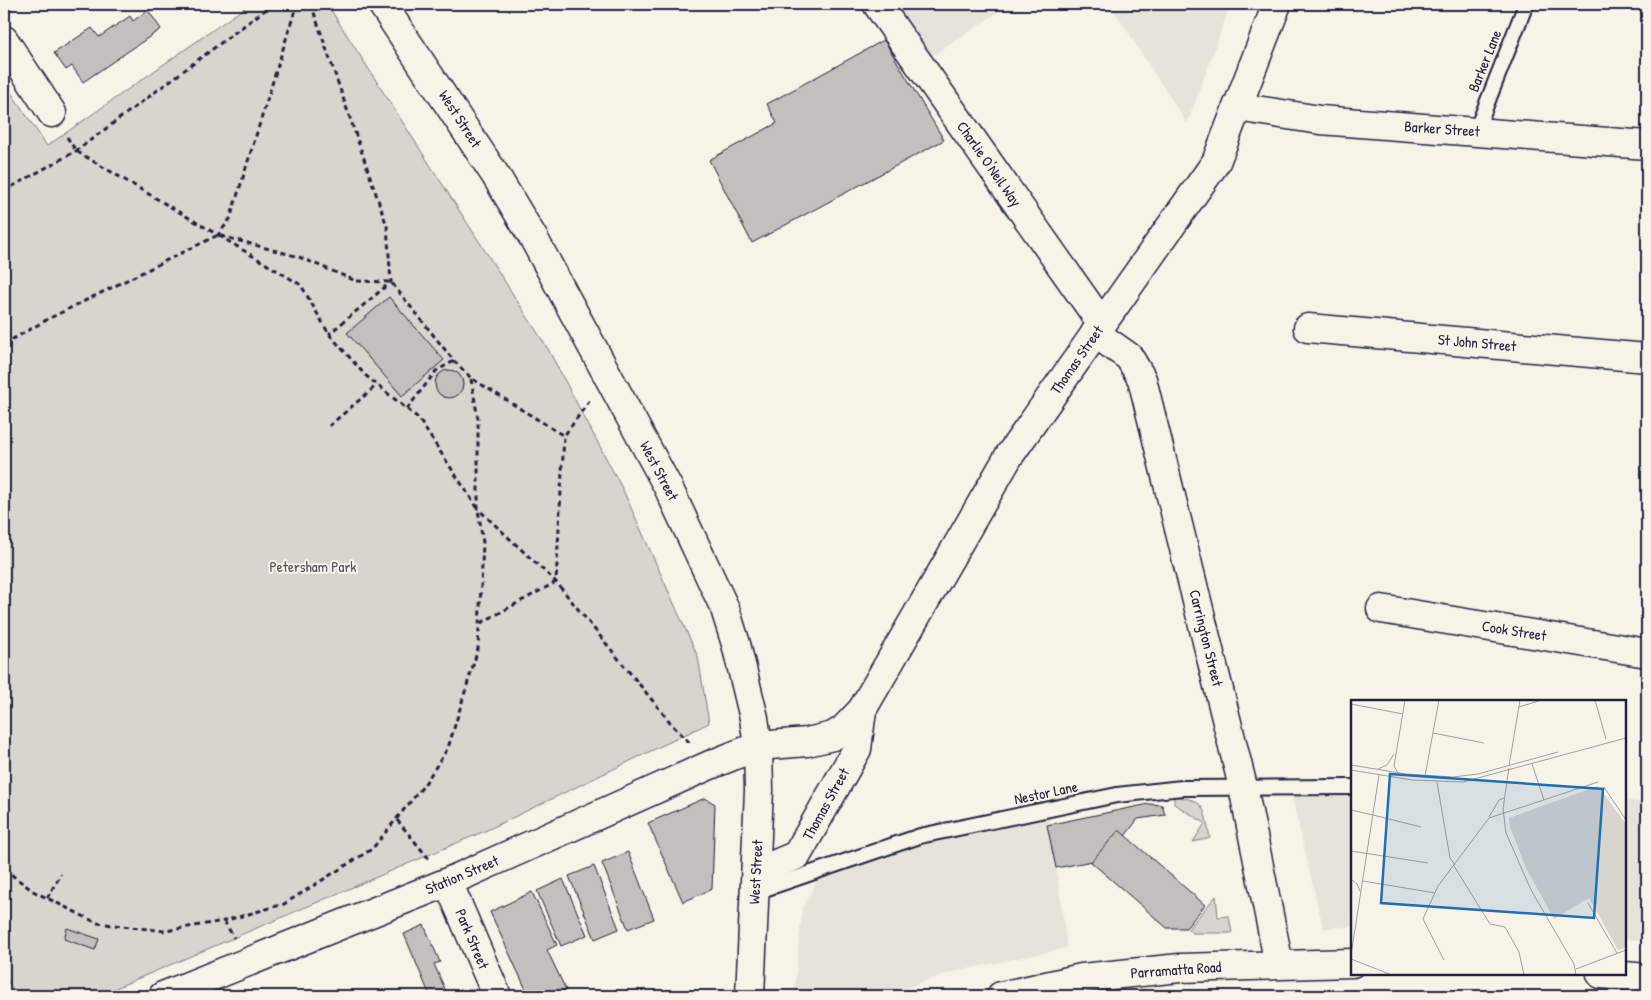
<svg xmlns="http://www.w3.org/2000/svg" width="1651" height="1000" viewBox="0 0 1651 1000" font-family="'Patrick Hand',sans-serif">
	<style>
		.built { fill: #e7e3db }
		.green { fill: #d8d5cf; stroke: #7d7c85 }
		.building { fill: #c2bfbd; stroke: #22223b }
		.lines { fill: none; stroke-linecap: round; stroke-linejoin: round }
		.lane-casing { stroke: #22223b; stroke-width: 18 }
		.street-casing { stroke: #22223b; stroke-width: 31 }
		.secondary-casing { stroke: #22223b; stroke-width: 31 }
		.highway-casing { stroke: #22223b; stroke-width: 31 }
		.path { stroke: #22223b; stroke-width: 3; stroke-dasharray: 5 4; stroke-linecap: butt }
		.lane { stroke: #f7f3e8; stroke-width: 14 }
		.street { stroke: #f7f3e8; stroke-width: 28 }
		.secondary { stroke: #f7f3e8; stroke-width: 28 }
		.highway { stroke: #f7f3e8; stroke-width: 28 }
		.labels { text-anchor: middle; stroke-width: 4; stroke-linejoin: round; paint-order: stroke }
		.street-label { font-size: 15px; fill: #22223b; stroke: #f7f3e8 }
		.park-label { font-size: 15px; fill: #504f60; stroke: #f7f3e8 }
		.inset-road { fill: none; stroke: #a29fa3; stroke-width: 1 }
		.view { fill: #1f6fb2; fill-opacity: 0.15; stroke: #1f6fb2; stroke-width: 2.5 }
		.inset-edge { fill: none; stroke: #22223b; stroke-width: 2.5 }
	</style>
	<rect width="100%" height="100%" fill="#f7f3e8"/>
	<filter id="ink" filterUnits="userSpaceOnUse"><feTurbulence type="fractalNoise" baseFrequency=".02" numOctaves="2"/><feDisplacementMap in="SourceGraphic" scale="10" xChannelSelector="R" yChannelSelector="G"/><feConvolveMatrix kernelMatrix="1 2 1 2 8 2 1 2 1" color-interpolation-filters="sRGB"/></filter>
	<g filter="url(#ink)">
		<g class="built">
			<path d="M896,4H1010L932,56Z"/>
			<path d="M1110,4H1231L1187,124Z"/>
			<path d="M1352,796V927L1323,928L1292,797Z"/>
			<path d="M1625,800L1647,803V941L1625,939Z"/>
			<path d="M1050,818L1067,948L949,973L883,996H794L802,909L817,881L917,844Z"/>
		</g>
		<g class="green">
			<path d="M250,4H327L548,349L623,490L698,657L709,723L485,831L97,996H19L4,977V82L47,146Z"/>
			<path d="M1174,797C1207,799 1204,810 1210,838L1193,842L1205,823L1174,804Z"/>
			<path d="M1216,896L1218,917L1229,916L1232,933H1192L1188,929Z"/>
		</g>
		<g class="building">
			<path d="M148,10L161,29L83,82L72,66L66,70L54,53L92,28L99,37L130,16L133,21Z"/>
			<path d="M884,40L944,140L752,243L709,160L777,123L767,104Z"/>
			<path d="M389,297L444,360L402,396L347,333Z"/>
			<circle cx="449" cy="384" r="14"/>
			<path d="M705,798L715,804L712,889L683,902L648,823Z"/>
			<path d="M1149,804L1162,805L1165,815L1138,819L1108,858L1056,868L1047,825Z"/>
			<path d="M1119,830L1205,905L1186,928H1167L1091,862Z"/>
			<path d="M628,852L654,919L628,929L602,863Z"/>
			<path d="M594,866L619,929L595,939L569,876Z"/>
			<path d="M563,879L587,935L561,946L537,891Z"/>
			<path d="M532,892L557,945L547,950L566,990L552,996H529L490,912Z"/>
			<path d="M424,925L440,962L434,964L448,996H430L404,934Z"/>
			<path d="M67,928L99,939L95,950L64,939Z"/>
		</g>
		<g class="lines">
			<g class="lane-casing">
				<g id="lane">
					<path d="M1476,131L1526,4"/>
					<path d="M756,892L920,836L1117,795L1182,788L1352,787"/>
				</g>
			</g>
			<g class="street-casing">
				<g id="street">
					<path d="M877,4L1102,324"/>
					<path d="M4,40L52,113"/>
					<path d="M1237,107L1320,120L1647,145"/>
					<path d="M1308,328L1647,358"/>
					<path d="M1095,333L1129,357L1142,379L1243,787L1279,964"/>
					<path d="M1381,609L1647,653"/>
					<path d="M757,872L797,855L857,749L862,710"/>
					<path d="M448,882L497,996"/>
					<path d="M163,996L448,882L710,765L758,746L807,742L833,736L844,729L862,710L1009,456L1216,162L1277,4"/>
				</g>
			</g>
			<g class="secondary-casing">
				<path id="secondary" d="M382,4L496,176L534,239L668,487L725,609L736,644L754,718L758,746L759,790L750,996"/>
			</g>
			<g class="highway-casing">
				<g id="highway">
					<path d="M1601,974L1647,978"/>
					<path d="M1001,996L1082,978L1180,968L1352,963"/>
				</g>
			</g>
			<g class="path">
				<path d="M311,4L387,226L391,282L329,334"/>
				<path d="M67,137L76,151L218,235L230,219L297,4"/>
				<path d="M4,191L76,151L273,4"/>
				<path d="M4,344L50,318L218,235L299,257L356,281L391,282L454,361L471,378L564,436"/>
				<path d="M471,379L478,419V509L556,582L674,727L691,744"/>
				<path d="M407,409L436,371L454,361"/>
				<path d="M329,426L377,385"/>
				<path d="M481,623L556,582L564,436L590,400"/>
				<path d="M397,820L430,860"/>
				<path d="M4,869L33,891L97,923L165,931L224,921L284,904L372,849L424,785L448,748L478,649L483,543L478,509L418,418L365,375L329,334L301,285L218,235"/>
				<path d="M47,898L61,874"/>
				<path d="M224,921L234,938"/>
			</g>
			<use href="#lane" class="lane"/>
			<use href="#street" class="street"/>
			<use href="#secondary" class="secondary"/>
			<use href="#highway" class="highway"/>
		</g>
	</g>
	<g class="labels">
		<g class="street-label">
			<text transform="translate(1485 61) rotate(-68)" y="5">Barker Lane</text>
			<text transform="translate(460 119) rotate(57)" y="5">West Street</text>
			<text transform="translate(1442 129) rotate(4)" y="5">Barker Street</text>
			<text transform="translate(989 164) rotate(55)" y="5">Charlie O'Neil Way</text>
			<text transform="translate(1477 343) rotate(5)" y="5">St John Street</text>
			<text transform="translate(1077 360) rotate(-55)" y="5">Thomas Street</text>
			<text transform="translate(659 471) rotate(62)" y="5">West Street</text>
			<text transform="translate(1514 631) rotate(9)" y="5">Cook Street</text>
			<text transform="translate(1206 638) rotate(76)" y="5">Carrington Street</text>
			<text transform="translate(1046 793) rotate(-12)" y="5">Nestor Lane</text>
			<text transform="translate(826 804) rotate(-61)" y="5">Thomas Street</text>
			<text transform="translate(756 872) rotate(-87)" y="5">West Street</text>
			<text transform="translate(462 875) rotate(-23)" y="5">Station Street</text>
			<text transform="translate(472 939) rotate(67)" y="5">Park Street</text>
			<text transform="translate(1176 970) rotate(-4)" y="5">Parramatta Road</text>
		</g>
		<g class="park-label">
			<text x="313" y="572">Petersham Park</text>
		</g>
	</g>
	<g transform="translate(1351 700)">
		<rect width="275" height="275" fill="#f7f3e8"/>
		<path d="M247,86L275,124V247L267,250L238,198L203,219L175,168L159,127L158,118Z" fill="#d8d5cf"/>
		<path class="inset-road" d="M244,0L255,39M0,4L52,14M168,7L191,0M82,33L133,43M181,64L193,100M0,65L55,74L102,77L127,74L207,52M158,66L169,0M158,68L152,109L155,133L180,190L223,264L225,275M27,69L36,65L43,54M0,70L61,80L112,82L275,38M47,73L43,66L54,0M74,76L88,0M86,82L99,158L104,165M253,87L275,120M0,110L22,115M22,115L70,127M138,117L148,100L153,98M0,151L77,163M103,166L139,224L154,227L168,252L173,275M0,179L6,184L9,191M12,181L84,193M237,203L266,253M0,255L28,75M0,259L41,275M93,260L72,219L87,186L138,118L247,82M225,269L275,250"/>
		<path class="view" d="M39,74L252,89L243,218L30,203Z"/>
		<rect width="275" height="275" class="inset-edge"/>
	</g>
	<rect width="1651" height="1000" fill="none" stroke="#f7f3e8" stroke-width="20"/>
	<rect x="10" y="10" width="1631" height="980" fill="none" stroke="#22223b" stroke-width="2" filter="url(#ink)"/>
</svg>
